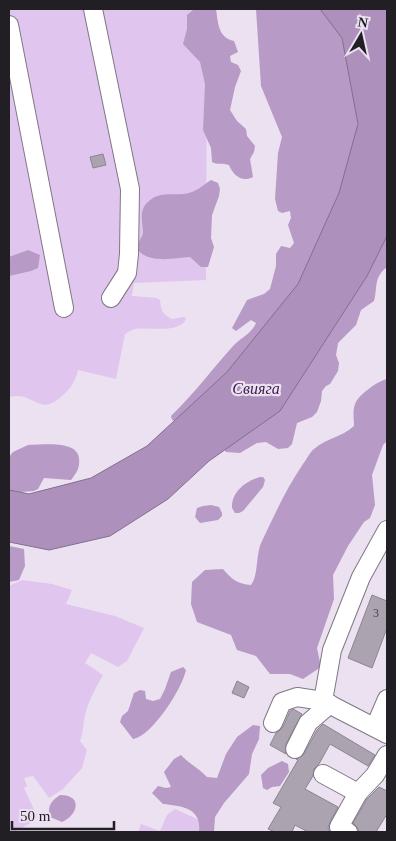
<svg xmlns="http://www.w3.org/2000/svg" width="396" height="841" viewBox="0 0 396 841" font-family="Georgia,serif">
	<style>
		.green { fill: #e0c6ee }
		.forest { fill: #b79ac5 }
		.water { fill: #ad91bc; stroke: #836f8e }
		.building { fill: #aca3b1; stroke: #8d8491 }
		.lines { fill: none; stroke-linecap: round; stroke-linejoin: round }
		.minor-casing { stroke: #807785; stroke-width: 20 }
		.minor { stroke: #fff; stroke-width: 18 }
		.labels { text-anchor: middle; stroke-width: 4.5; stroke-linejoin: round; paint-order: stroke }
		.number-label { font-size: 12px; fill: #444047 }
		.water-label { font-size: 16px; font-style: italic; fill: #3d184d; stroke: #ebe1f0 }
	</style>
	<rect width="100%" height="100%" fill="#ebe1f0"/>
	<g class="green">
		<path d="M9,9H202L207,18L206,280L134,283L132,296L157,298L160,300C161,310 162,314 172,319L183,317L186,318C182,334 148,327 135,329C131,330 128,332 125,334L116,379L78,370C75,382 71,388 62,396C38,418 35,391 9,397Z"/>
		<path d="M22,580L52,584L72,590L66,604L115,616L144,628L127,661L118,667L91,653L85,663L103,675C97,686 90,698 86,711C83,721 84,731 80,741L87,750L82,768L63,789L49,798L33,776L24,778L27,786L24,788L37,816L31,819L32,822L14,832H9V586Z"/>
		<path d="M175,809L204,822L200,832H138L141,824L160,831L167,815Z"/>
	</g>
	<g class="forest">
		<path d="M216,9C218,22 218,38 234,41L238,52L230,56L231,62L238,65L241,71L235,87L230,110L237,121L246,129L247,136L255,146L254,152L250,159L253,177C242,183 233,175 229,165C223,163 218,165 212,162L211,148L203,130L205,84L200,62L183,44L187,29V15L193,10Z"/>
		<path d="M256,9H325L346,41L358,105L357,152L346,186L296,290L253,352L180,422L172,420L171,416C194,394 213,368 234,345C242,337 252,333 256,323L251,320L236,331L232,328L247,300L264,294L270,289L276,266V254L281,246L290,248L294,243L288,225L291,218L290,211L282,213L278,211L275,199L278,153L282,137L261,86Z"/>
		<path d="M211,180L218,183L220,189L219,196L212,215L211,238L214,247L208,267H201L190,257C176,258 153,263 141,253C132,246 143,239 143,232C142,217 138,208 153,198C165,191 179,197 192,192C198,190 205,184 211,180Z"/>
		<path d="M387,227V267C373,278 378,287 374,301L361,310L356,325L338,343L336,355L339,363L338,371L330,384L326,386L322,391L321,401L317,412L312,417L297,423L292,444L288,448L278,449L266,442L257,443L240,453L226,452L223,448Z"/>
		<path d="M28,250L40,255L38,268L31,271L9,276V257Z"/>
		<path d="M387,379V441L383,445L372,475L375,505L370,518L364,522L348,546L333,575L334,599L317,648L321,667L303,679L290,674H270L256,656L237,650L231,635L197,622L191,604L192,582L205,570L223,569C231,579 238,584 251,585C259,575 255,555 262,541C275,514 286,489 303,464C307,459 310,452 314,449C327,438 342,437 354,426C354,419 352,409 356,402C360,394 378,381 387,379Z"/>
		<path d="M28,445C41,445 77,440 79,458C80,468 77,472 71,480L44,478L38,489L34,491L9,493V457L13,452Z"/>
		<path d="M260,477H263L265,480L263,487L243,511L239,513H235L232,508C231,492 246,481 260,477Z"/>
		<path d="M211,505L219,507L222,513V516L218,520L200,523L195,517L197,508L203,506Z"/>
		<path d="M9,546L24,549L25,566L19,580L9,582Z"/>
		<path d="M183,667L186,670C182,689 152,736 133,739L120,722L122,716L128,711L134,693L140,690L145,691L146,699L153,701L160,699L165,689L171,672Z"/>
		<path d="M253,725L260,726L259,739L252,754L249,774L224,803L215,817L214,832H199C202,808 182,806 163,804L152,793L158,786L166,788L171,787L164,772L174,759L181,755C189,764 199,768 207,777L217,778L226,754L237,737Z"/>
		<path d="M282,761L288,764L289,772L280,786L272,787L267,790L263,788L261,775L268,768Z"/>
		<path d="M60,795C83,795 78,815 62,822L50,817C47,806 51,801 60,795Z"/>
	</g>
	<path class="water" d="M320,9H387V236L367,276L280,411L209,461L168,499L110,536L49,550L9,542V490L29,494L91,478L147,446L227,372L298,284L339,193L358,124L342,38Z"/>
	<g class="building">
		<path d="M103,154L106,165L93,168L90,157Z"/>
		<path d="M372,595L387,601V628L372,668L348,658Z"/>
		<path d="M237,681L249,687L244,698L232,693Z"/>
		<path d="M293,709L302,714L286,744V754L270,745L276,733L283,727L290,711Z"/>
		<path d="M323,724L375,755L368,766L330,744L319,764L314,769L313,776L305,789L338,807L330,822L328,828L330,832H308L295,825L292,832H275L268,829L281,807L273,803L298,760L296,759L304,754L317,730Z"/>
		<path d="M379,787L387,791V814L376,832H359L357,827L353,823L367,799Z"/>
	</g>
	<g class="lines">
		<g class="minor-casing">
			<g id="minor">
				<path d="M93,9L130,189L129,254L127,273L111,298"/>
				<path d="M9,25L64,308"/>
				<path d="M323,701L332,650L361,577L387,530"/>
				<path d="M273,723L282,702L297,697L323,701L387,734"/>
				<path d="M375,727L387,699"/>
				<path d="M295,749L308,723L330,704"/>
				<path d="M323,774L358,793L375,775L387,755"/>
				<path d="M348,832L339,827L358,793"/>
			</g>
		</g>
		<use href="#minor" class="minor"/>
	</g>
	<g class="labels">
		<g class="number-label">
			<text x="376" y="617">3</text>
		</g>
		<g class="water-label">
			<text x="256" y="394">Свияга</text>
		</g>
	</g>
	<rect width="396" height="841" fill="none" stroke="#221f24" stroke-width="20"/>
	<g transform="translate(361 35) rotate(9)" stroke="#ebe1f0" stroke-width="4" paint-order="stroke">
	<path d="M0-4L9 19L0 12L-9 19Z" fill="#221f24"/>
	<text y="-8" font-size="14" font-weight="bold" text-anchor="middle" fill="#221f24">N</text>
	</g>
	<path d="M12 821v8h102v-8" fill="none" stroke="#221f24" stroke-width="2.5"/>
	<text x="20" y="821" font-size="15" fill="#221f24" stroke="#ebe1f0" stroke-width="4" paint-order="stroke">50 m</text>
</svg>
